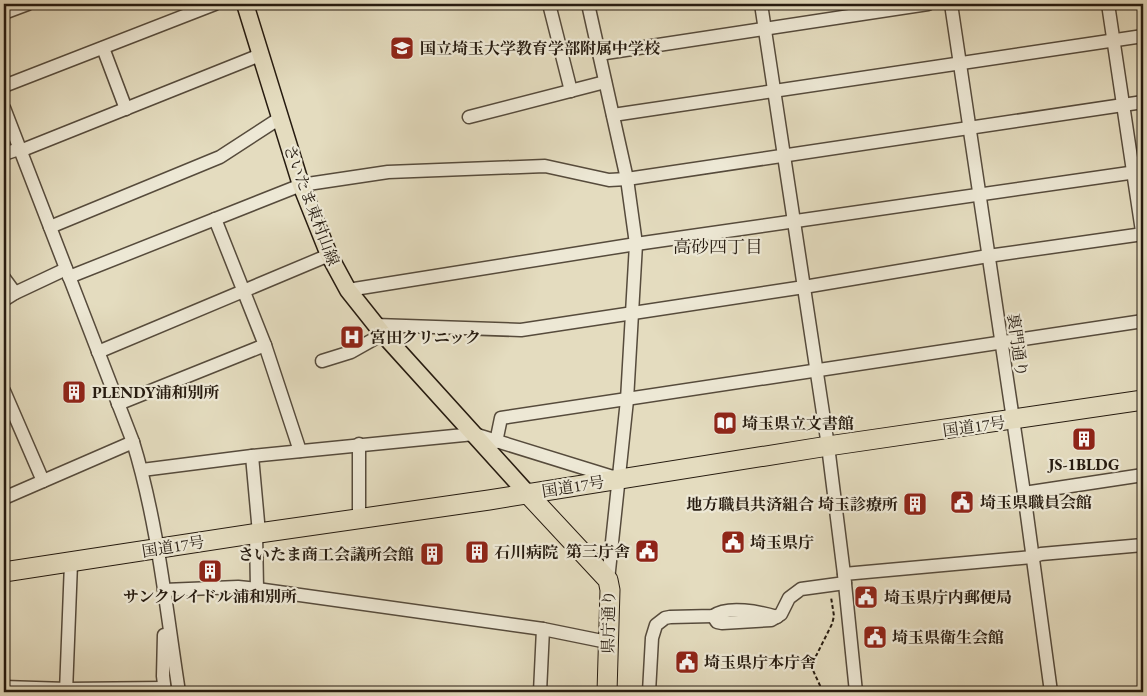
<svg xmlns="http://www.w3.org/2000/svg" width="1147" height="696" viewBox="0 0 1147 696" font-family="'EB Garamond','Noto Serif JP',serif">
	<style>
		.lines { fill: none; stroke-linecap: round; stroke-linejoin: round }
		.minor-casing { stroke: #564b3c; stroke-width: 15 }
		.major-casing { stroke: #261b10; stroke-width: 19 }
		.highway-casing { stroke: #261b10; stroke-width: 21 }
		.path { stroke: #261b10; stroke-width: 2; stroke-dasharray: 4 2.5; stroke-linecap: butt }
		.minor { stroke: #ede8d5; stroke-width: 12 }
		.major { stroke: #e4dcbf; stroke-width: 16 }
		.highway { stroke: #e4dcbf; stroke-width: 19 }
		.labels { text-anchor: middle; stroke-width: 4.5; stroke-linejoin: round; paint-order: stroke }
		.poi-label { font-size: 16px; font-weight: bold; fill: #261b10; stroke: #ede8d5; text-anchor: start }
		.street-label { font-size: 16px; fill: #261b10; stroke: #ede8d5 }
		.neighbourhood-label { font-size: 18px; fill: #261b10; stroke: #ede8d5 }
	</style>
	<rect width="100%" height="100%" fill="#e4dcbf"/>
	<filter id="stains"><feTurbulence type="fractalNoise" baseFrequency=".004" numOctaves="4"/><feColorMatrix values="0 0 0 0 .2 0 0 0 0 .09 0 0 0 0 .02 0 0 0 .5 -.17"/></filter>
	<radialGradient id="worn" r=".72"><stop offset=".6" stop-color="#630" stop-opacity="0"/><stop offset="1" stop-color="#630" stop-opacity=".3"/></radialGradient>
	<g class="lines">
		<g class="minor-casing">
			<g id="minor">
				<path d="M549,4L571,91"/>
				<path d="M588,4L627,179L636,244L627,400L608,580"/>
				<path d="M761,4L828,446L844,574L856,692"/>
				<path d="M951,4L1024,493L1051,692"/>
				<path d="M1108,4L1143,238"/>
				<path d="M4,13L28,4"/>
				<path d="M103,48L126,109"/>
				<path d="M599,54L928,4"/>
				<path d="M4,86L215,4"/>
				<path d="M4,108L133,442C158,523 166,609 179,692"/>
				<path d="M613,115L1143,36"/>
				<path d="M469,117L605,82"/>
				<path d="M20,151L260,55"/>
				<path d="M4,154L19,149"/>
				<path d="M215,219L265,345L300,451"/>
				<path d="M50,227L220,157L280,118"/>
				<path d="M69,277L301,185L388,172L545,166L609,180L627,179L1143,102"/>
				<path d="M4,278L15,293"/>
				<path d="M348,290L636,244L1143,171"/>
				<path d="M4,300L15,293L66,269"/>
				<path d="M376,325L521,330L804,287L988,256L1143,234"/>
				<path d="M98,352L329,255"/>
				<path d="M322,361L351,352L383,334"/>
				<path d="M4,391L43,481"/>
				<path d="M118,404L265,345"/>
				<path d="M496,442L501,418L1143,321"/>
				<path d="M359,444V519"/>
				<path d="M252,456L259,533"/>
				<path d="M142,470L252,456L474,434L616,478"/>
				<path d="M1024,493L1143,475"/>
				<path d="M4,498L133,442"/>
				<path d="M256,533L257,589"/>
				<path d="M844,574L1032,557L1041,554L1143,545"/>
				<path d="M164,590L238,587L257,589L543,629L607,642"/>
				<path d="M713,616L717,622L722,623L771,620L781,614L789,598L801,589L845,583"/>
				<path d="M164,635L163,676L165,692"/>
				<path d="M4,687L67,689L164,688"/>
				<path d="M66,692L71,563"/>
				<path d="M540,692L543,629"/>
				<path d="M649,692L652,638L656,625L665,618L670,617L713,616C728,605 760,612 777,617"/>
			</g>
		</g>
		<g class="major-casing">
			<path id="major" d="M245,4L301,185L329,255L348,290L383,334L527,493"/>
		</g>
		<g class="highway-casing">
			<g id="highway">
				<path d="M527,493L608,580L610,590L607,692"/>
				<path d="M4,572L259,533L489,500L828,446L1143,400"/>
			</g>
		</g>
		<path class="path" d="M823,692L811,666L832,624L834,616L831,597"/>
		<use href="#minor" class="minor"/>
		<use href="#major" class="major"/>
		<use href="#highway" class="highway"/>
	</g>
	<defs>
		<g id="school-square" transform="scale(1.25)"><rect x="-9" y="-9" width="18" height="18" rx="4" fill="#8f2418" stroke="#ede8d5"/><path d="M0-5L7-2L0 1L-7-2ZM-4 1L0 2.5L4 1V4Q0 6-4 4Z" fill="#fff"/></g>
		<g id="hospital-square" transform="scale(1.25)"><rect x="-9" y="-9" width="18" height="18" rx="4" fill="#8f2418" stroke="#ede8d5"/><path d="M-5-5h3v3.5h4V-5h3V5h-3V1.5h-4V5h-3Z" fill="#fff"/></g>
		<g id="building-square" transform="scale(1.25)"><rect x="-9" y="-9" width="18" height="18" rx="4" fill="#8f2418" stroke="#ede8d5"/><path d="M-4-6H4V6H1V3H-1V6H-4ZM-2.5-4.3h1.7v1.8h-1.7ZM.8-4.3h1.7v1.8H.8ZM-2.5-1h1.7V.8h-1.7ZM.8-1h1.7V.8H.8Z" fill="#fff"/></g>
		<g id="library-square" transform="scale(1.25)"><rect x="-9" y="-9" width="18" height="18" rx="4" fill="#8f2418" stroke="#ede8d5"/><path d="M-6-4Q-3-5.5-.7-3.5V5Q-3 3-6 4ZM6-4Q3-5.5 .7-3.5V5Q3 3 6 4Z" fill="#fff"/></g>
		<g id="civic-square" transform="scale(1.25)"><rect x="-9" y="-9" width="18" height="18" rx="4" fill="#8f2418" stroke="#ede8d5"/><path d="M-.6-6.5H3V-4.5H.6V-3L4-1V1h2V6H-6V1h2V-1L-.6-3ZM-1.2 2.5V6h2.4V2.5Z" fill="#fff"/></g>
	</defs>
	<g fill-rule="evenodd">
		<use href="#school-square" x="402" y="48"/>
		<use href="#hospital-square" x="352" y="337"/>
		<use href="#building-square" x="74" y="392"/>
		<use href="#library-square" x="725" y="423"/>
		<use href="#building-square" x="1084" y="439"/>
		<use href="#civic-square" x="962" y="502"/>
		<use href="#building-square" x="915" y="504"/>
		<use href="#civic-square" x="733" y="542"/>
		<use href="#civic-square" x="647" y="551"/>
		<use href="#building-square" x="477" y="552"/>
		<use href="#building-square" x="432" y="554"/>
		<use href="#building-square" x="210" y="571"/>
		<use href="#civic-square" x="866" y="597"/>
		<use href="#civic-square" x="875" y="637"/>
		<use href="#civic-square" x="687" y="662"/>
	</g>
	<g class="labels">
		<g class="poi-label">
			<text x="420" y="54">国立埼玉大学教育学部附属中学校</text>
			<text x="370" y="343">宮田クリニック</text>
			<text x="92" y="398">PLENDY浦和別所</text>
			<text x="742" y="429">埼玉県立文書館</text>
			<text x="1084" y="470" text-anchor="middle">JS-1BLDG</text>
			<text x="980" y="508">埼玉県職員会館</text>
			<text x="898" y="510" text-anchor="end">地方職員共済組合 埼玉診療所</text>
			<text x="750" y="548">埼玉県庁</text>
			<text x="630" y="557" text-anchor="end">第三庁舎</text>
			<text x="494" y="558">石川病院</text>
			<text x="414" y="560" text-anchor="end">さいたま商工会議所会館</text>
			<text x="210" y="602" text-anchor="middle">サンクレイドル浦和別所</text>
			<text x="884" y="603">埼玉県庁内郵便局</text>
			<text x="892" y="643">埼玉県衛生会館</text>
			<text x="704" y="668">埼玉県庁本庁舎</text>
		</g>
		<g class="street-label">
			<text transform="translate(312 205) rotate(69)" y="6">さいたま東村山線</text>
			<text transform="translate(1018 345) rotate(82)" y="6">裏門通り</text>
			<text transform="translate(974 426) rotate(-8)" y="6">国道17号</text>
			<text transform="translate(573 486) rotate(-9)" y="6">国道17号</text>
			<text transform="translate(173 546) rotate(-9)" y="6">国道17号</text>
			<text transform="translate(608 622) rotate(-89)" y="6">県庁通り</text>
		</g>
		<g class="neighbourhood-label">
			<text x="718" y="253">高砂四丁目</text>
		</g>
	</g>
	<rect width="1147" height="696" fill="none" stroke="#e4dcbf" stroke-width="20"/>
	<rect x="5" y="5" width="1137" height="686" fill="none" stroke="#261b10" stroke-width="2.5"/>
	<rect x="10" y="10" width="1127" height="676" fill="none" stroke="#261b10"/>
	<rect width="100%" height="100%" filter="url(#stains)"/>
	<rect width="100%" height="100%" fill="url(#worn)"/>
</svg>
